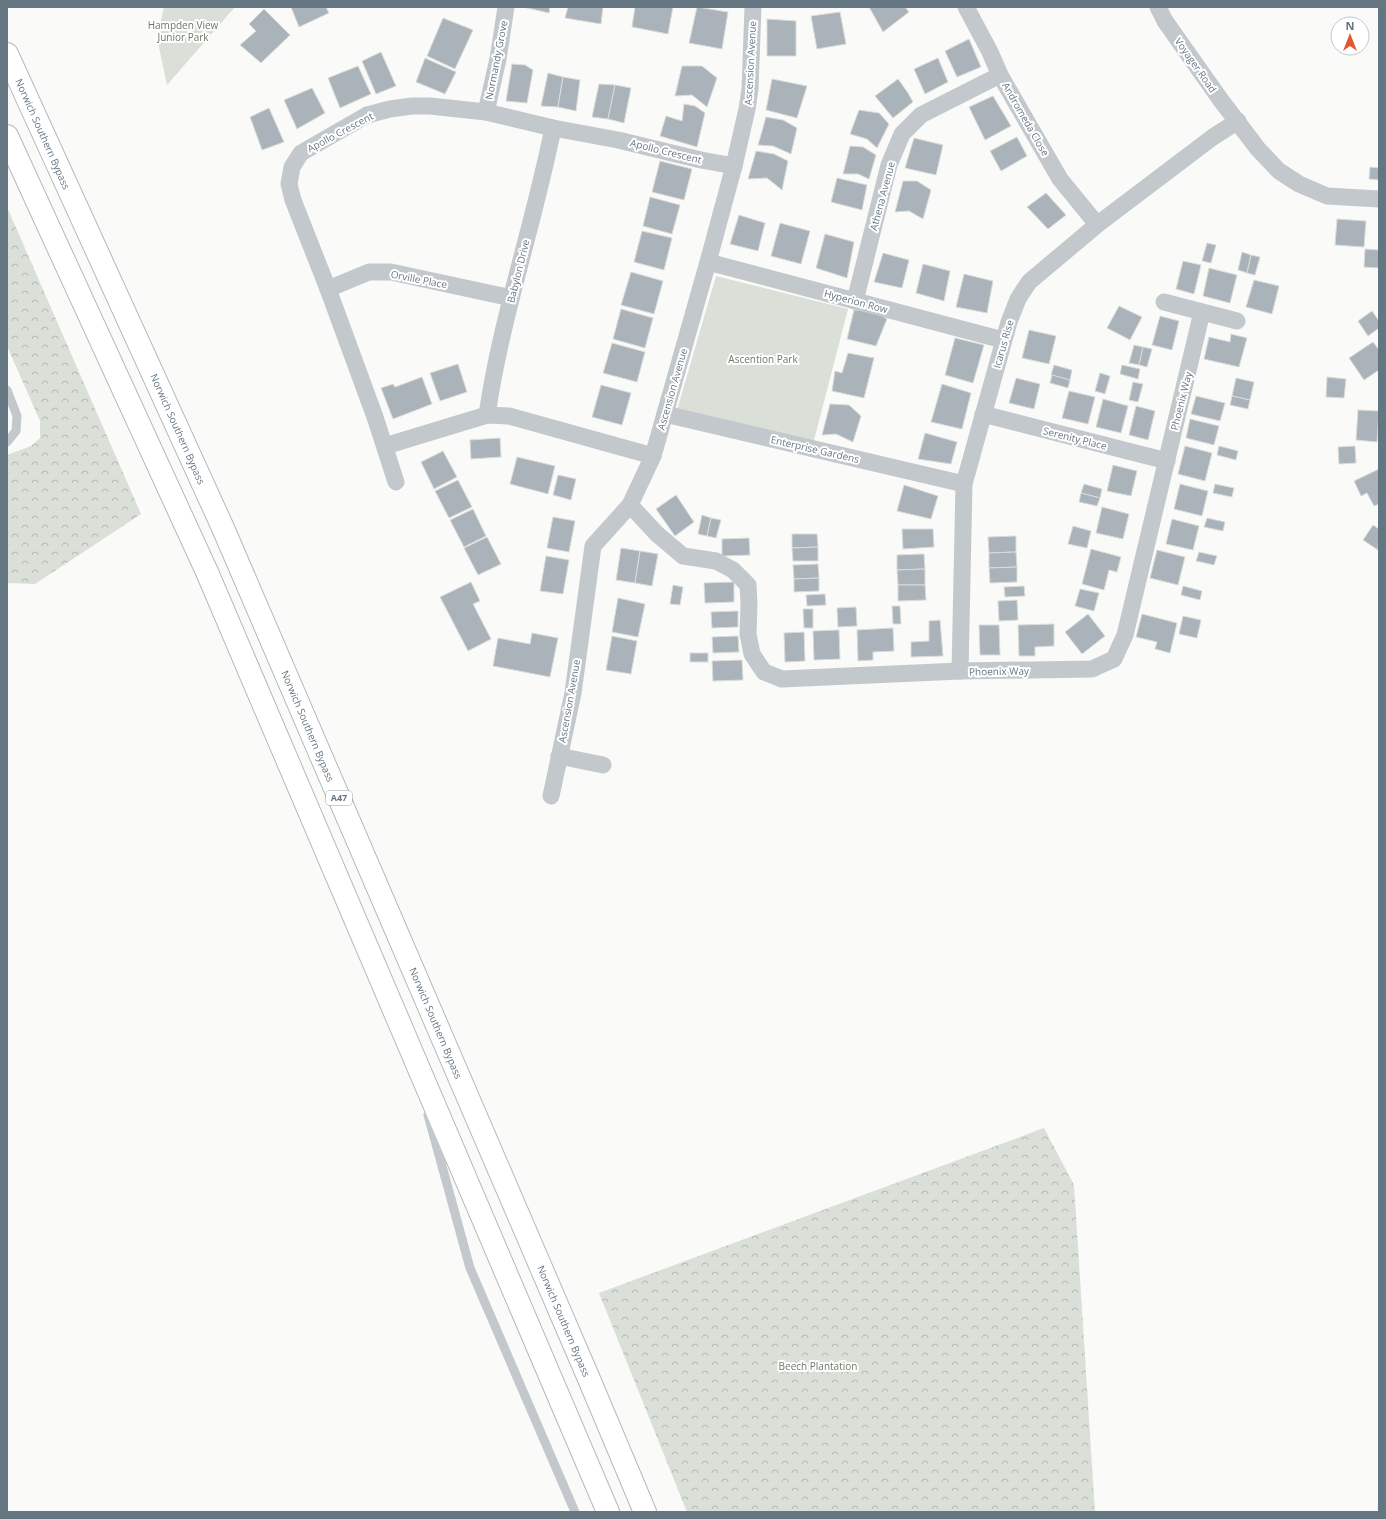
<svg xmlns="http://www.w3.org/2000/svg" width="1386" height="1519" viewBox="0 0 1386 1519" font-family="'Open Sans',sans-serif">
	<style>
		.green { fill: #dadfd7 }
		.forest { fill: url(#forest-crowns) }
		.building { fill: #aab3b9; stroke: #dcdcda }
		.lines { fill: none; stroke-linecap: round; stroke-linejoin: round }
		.highway-casing { stroke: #b4b9bd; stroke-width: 24 }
		.lane { stroke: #c3c8cc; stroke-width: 9 }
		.street { stroke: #c3c8cc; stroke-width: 17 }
		.highway { stroke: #fff; stroke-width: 22 }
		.labels { text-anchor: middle; stroke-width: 4; stroke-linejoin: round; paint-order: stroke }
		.shield { fill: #fff; stroke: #939fa8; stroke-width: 1 }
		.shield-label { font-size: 9px; font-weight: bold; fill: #657683 }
		.park-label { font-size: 10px; fill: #687a64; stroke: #fff }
		.street-label { font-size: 10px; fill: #657683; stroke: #fff }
	</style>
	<defs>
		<pattern id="forest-crowns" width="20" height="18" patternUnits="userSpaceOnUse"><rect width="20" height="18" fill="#dadfd7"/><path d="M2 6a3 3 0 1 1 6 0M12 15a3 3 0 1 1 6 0" fill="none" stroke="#b4b9b4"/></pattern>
	</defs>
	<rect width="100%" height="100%" fill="#fafaf8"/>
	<g class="green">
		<path d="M164,7H235L167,85L157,38Z"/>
		<path d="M716,276L848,309L813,444L677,410Z"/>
	</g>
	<g class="forest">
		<path d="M7,207L141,514L35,584L7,583V455L31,446L40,438V421L7,346Z"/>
		<path d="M1044,1128L1074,1185L1095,1512H687L599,1293Z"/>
	</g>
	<g class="building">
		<path d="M291,7H326L329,13L299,27Z"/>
		<path d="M523,7H550L549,13Z"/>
		<path d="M568,7H603L601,24L565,18Z"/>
		<path d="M635,7H673L668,34L632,27Z"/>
		<path d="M697,7L728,12L722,49L689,43Z"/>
		<path d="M869,7H905L909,12L883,32Z"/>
		<path d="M264,9L290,35L261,63L240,45L256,31L249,24Z"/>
		<path d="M840,12L846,44L817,49L811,16Z"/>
		<path d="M443,18L473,30L455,69L427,56Z"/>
		<path d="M767,19L796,21V56H767Z"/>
		<path d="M969,39L981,67L957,77L945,51Z"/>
		<path d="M381,52L396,86L376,94L362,61Z"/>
		<path d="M425,58L456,72L445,94L416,82Z"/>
		<path d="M938,58L948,82L925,94L914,69Z"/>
		<path d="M512,64L525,65L533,70L527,103L506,101Z"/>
		<path d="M358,66L371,94L340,108L328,78Z"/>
		<path d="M682,66H702L717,78L707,107L692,95L675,96Z"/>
		<path d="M548,73L563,77L558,107L541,106Z"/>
		<path d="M563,77L580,80L576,111L558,107Z"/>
		<path d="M772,79L807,86L797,118L766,110Z"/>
		<path d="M898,79L908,93L913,102L893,118L875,96Z"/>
		<path d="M599,84L615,85L608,119L592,117Z"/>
		<path d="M615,85L631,88L624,123L608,119Z"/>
		<path d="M312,88L325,113L297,129L284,100Z"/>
		<path d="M993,96L1011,126L985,140L969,107Z"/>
		<path d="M684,104L695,106L705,113L697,147L660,136L666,116L682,121Z"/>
		<path d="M269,108L284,142L262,150L250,117Z"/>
		<path d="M859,110L879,113L889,124L877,148L867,139L850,134Z"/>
		<path d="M766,117L783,120L797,128L791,154L773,146L758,145Z"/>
		<path d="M1017,137L1027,156L1001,171L990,151Z"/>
		<path d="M914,138L943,145L936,175L905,168Z"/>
		<path d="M850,146L863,147L876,155L869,179L858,174H843Z"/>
		<path d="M756,151L774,154L788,161L782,190L767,178L748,179Z"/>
		<path d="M660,161L692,169L684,200L652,192Z"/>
		<path d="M1370,167L1379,168V180L1369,179Z"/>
		<path d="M837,178L867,185L862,210L831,202Z"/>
		<path d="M903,181H917L931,190L923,219L909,211L895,212Z"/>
		<path d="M1046,193L1066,215L1048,229L1027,207Z"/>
		<path d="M650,197L680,205L672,234L643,226Z"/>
		<path d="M739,215L765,223L758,251L730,244Z"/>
		<path d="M1337,219L1366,221L1364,247L1335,245Z"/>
		<path d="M780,223L810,231L801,264L771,256Z"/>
		<path d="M642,231L672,238L664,270L634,262Z"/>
		<path d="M825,234L854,242L847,278L816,268Z"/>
		<path d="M1207,243L1216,245L1211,263L1202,261Z"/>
		<path d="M1365,249L1379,250V268L1364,267Z"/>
		<path d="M1242,252L1251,255L1247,273L1238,270Z"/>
		<path d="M883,253L909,260L902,288L874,282Z"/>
		<path d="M1251,255L1260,257L1255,275L1247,273Z"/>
		<path d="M1183,261L1201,265L1194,294L1176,289Z"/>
		<path d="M923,264L950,271L944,301L916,293Z"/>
		<path d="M1209,268L1237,275L1230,303L1203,296Z"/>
		<path d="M631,272L663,281L654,314L621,305Z"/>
		<path d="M964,274L993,281L987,313L956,307Z"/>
		<path d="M1254,280L1279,286L1272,314L1246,307Z"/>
		<path d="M1119,306L1142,317L1130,340L1107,328Z"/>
		<path d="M621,309L653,318L645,348L613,339Z"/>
		<path d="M854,310L874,311L887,319L876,346L847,339Z"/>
		<path d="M1372,311L1379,321V328L1368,336L1358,321Z"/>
		<path d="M1160,316L1179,321L1172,350L1152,345Z"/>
		<path d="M1029,330L1056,336L1049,364L1022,358Z"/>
		<path d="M1231,334L1247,338L1239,367L1204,359L1209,337L1230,342Z"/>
		<path d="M955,338L984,345L973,383L945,375Z"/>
		<path d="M1373,342L1379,350V370L1364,380L1349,358Z"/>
		<path d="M612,343L645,352L637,382L603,373Z"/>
		<path d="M1134,345L1143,347L1139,365L1129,363Z"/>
		<path d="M1143,347L1152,349L1147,367L1139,365Z"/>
		<path d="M848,353L874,358L864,398L832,391L835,371L842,373Z"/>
		<path d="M458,364L467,392L440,401L430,373Z"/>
		<path d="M1054,365L1072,370L1070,380L1051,375Z"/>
		<path d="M1122,365L1140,369L1138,379L1120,374Z"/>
		<path d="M1100,373L1110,376L1105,394L1095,391Z"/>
		<path d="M1052,375L1070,380L1068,388L1050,383Z"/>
		<path d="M422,377L432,404L393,419L381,388L393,384L395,387Z"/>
		<path d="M1327,377L1346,379L1344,398L1326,397Z"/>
		<path d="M1016,378L1040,384L1034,409L1009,403Z"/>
		<path d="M1236,378L1254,382L1250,400L1232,396Z"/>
		<path d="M1133,382L1143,384L1138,402L1129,400Z"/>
		<path d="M942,384L971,393L962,429L931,422Z"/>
		<path d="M601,385L631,393L622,425L592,417Z"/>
		<path d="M1069,391L1095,397L1088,424L1062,418Z"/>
		<path d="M1196,396L1225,403L1220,421L1191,414Z"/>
		<path d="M1232,396L1250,400L1248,409L1230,405Z"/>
		<path d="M1103,399L1128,406L1121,433L1096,427Z"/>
		<path d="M830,404L849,405L861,416L853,442L836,434L822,435Z"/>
		<path d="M1136,406L1155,411L1148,440L1129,435Z"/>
		<path d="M1358,410L1379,411L1377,442L1356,440Z"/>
		<path d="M1190,419L1219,426L1214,445L1186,438Z"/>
		<path d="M925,433L957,442L951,464L918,459Z"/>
		<path d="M500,438L501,457L471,459L470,440Z"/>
		<path d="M1185,446L1212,453L1205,481L1178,474Z"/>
		<path d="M1219,446L1238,451L1236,460L1217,455Z"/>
		<path d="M1355,446L1356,463L1339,464L1338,447Z"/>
		<path d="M443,451L457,477L434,489L421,462Z"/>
		<path d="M517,457L555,466L548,494L510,484Z"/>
		<path d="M1113,465L1137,471L1131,496L1107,491Z"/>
		<path d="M1379,469V504L1374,506L1367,493L1361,496L1354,481Z"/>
		<path d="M558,475L576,479L571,500L553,495Z"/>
		<path d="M458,480L472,507L449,518L435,491Z"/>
		<path d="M1084,484L1102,489L1100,498L1081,493Z"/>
		<path d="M1180,484L1208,491L1202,516L1174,509Z"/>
		<path d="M1215,484L1234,488L1232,497L1213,493Z"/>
		<path d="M904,485L938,496L931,519L897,511Z"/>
		<path d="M1081,493L1100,498L1097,506L1079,502Z"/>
		<path d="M676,495L694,522L675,536L656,509Z"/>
		<path d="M1102,507L1129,514L1123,539L1096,533Z"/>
		<path d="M473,509L486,536L464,547L450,520Z"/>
		<path d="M702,515L711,518L707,536L698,534Z"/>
		<path d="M553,517L575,521L569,552L547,548Z"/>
		<path d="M711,518L721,520L716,538L707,536Z"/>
		<path d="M1207,518L1225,522L1223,531L1204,527Z"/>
		<path d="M1172,519L1199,526L1193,550L1166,544Z"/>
		<path d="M1373,525L1379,529L1378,550L1363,540Z"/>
		<path d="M1073,526L1091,531L1087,548L1068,544Z"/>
		<path d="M902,529H933L934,547L903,549Z"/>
		<path d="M792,534H817L818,547L792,548Z"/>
		<path d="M1016,536V552L989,553L988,537Z"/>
		<path d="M487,537L501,564L478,575L464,548Z"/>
		<path d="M749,538L750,555L722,556V539Z"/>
		<path d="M818,547V561H793L792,548Z"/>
		<path d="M621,548L640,551L635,583L616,580Z"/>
		<path d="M1091,549L1121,557L1117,572L1109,570L1104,590L1082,584Z"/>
		<path d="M1157,550L1185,557L1178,585L1150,578Z"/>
		<path d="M640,551L658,554L652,586L635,583Z"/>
		<path d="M1016,552L1017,567L989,568V553Z"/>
		<path d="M1199,552L1217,556L1214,565L1196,561Z"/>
		<path d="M924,554L925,569L897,570V555Z"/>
		<path d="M546,556L569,560L563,594L540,591Z"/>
		<path d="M818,564L819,578L794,579L793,565Z"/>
		<path d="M1017,567V582L990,583L989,568Z"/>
		<path d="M925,569V585H898L897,570Z"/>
		<path d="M819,578V591L794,592V579Z"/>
		<path d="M471,582L480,601L473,604L491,639L468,651L440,597Z"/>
		<path d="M734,582V602L705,603L704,583Z"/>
		<path d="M673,585L683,587L680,605L670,604Z"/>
		<path d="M898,585H925L926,600L898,601Z"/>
		<path d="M1024,586L1025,596L1005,597L1004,587Z"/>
		<path d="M1183,586L1202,591L1200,600L1181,595Z"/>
		<path d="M1080,589L1099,593L1094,611L1075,606Z"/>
		<path d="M825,594L826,605L807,606L806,595Z"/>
		<path d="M618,598L645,604L638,637L612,632Z"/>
		<path d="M1017,600L1018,620L999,621L998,601Z"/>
		<path d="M892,606H900L901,624H893Z"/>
		<path d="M856,607L857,626L838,627L837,608Z"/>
		<path d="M803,609H813V628H804Z"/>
		<path d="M738,611V627L712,628L711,612Z"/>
		<path d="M1088,614L1105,636L1082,654L1065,632Z"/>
		<path d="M1142,614L1177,623L1170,653L1155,649L1157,642L1136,637Z"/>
		<path d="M1183,616L1201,620L1197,638L1179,634Z"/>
		<path d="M940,620L943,656L911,657V642L929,641V621Z"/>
		<path d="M1054,624V646L1035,647V656H1019L1018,625Z"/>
		<path d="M979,625H999L1000,655H980Z"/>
		<path d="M893,628L894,651L873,652V660L858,661L857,630Z"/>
		<path d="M839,630L840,659L814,660L813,631Z"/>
		<path d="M804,632L805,661L785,662L784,633Z"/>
		<path d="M532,633L558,638L550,677L493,666L498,638L530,644Z"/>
		<path d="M612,636L637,641L631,674L606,670Z"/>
		<path d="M738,636L739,652L713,653L712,637Z"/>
		<rect x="690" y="653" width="18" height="9"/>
		<path d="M742,660L743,680L713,681L712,661Z"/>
	</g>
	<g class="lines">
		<g class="highway-casing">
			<g id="highway">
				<path d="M7,54L223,528L589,1379L645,1512"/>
				<path d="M7,136L207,572L608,1512"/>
			</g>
		</g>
		<g class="lane">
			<path d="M7,390L17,416L16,431L7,442"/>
			<path d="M428,1115L470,1268L575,1512"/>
		</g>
		<g class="street">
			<path d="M966,7L990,52L1000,75L1060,179L1091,217L1098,224"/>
			<path d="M1158,7L1165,21L1220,99L1258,149L1279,171L1299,184L1327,196L1379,199"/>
			<path d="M486,112L498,59L506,7"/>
			<path d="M708,262L1003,340"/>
			<path d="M328,289L369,272H391L511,298"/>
			<path d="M855,301L889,165L902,134L921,115L1000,75"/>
			<path d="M1164,302L1237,321"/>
			<path d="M665,414L964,484"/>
			<path d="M983,414L1167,461"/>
			<path d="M487,415C501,318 534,224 553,128"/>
			<path d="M385,446L487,415L509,416L653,456"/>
			<path d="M396,482L375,417L328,289L293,200L289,184L292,167L301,153L367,115L390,109L412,106H430L486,112L553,128L618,140L701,160L734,166"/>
			<path d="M630,505L657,534L683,556L716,561L733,570L748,585L749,604L748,634L752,654L764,672L782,679L960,671L1092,669L1114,659L1125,635L1202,312"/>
			<path d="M960,671L964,484L1009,322L1018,299L1029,282L1098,224L1213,137L1238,121"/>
			<path d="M559,756L603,765"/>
			<path d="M551,796L573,693L593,546L630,505L653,456L708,262L734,166L747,109L750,89L753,7"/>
		</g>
		<use href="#highway" class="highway"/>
	</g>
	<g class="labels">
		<rect class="shield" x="326" y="791" width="26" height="14" rx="3"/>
		<g class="shield-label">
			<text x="339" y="801">A47</text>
		</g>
		<g class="park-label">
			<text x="183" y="29">Hampden View<tspan x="183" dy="12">Junior Park</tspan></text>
			<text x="763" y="363">Ascention Park</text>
			<text x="818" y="1370">Beech Plantation</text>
		</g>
		<g class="street-label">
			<text transform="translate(496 60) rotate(-79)" y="4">Normandy Grove</text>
			<text transform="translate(750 63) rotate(-87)" y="4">Ascension Avenue</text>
			<text transform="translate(1196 65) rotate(55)" y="4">Voyager Road</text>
			<text transform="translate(1026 119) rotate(60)" y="4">Andromeda Close</text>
			<text transform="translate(340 132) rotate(-28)" y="4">Apollo Crescent</text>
			<text transform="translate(43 134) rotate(66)" y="4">Norwich Southern Bypass</text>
			<text transform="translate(666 151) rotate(14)" y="4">Apollo Crescent</text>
			<text transform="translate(882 196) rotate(-75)" y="4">Athena Avenue</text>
			<text transform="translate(518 271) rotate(-76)" y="4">Babylon Drive</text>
			<text transform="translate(419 279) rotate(11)" y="4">Orville Place</text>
			<text transform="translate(856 301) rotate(15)" y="4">Hyperion Row</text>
			<text transform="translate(1003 344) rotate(-74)" y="4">Icarus Rise</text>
			<text transform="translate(672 389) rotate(-74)" y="4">Ascension Avenue</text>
			<text transform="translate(1181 401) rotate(-76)" y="4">Phoenix Way</text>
			<text transform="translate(178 429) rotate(66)" y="4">Norwich Southern Bypass</text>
			<text transform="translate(1075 438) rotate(14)" y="4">Serenity Place</text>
			<text transform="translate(815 449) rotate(13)" y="4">Enterprise Gardens</text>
			<text transform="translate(999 671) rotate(-1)" y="4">Phoenix Way</text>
			<text transform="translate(569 701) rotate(-80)" y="4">Ascension Avenue</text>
			<text transform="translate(308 726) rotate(67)" y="4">Norwich Southern Bypass</text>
			<text transform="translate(436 1023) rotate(67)" y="4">Norwich Southern Bypass</text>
			<text transform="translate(564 1321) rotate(67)" y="4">Norwich Southern Bypass</text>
		</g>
	</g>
	<rect width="1386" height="1519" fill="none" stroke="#657683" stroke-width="16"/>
	<g transform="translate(1350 36)"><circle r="19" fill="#ffffff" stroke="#c1c8cd"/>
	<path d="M0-3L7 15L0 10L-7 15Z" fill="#e4572e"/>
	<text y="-6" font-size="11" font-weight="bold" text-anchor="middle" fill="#657683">N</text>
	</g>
</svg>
